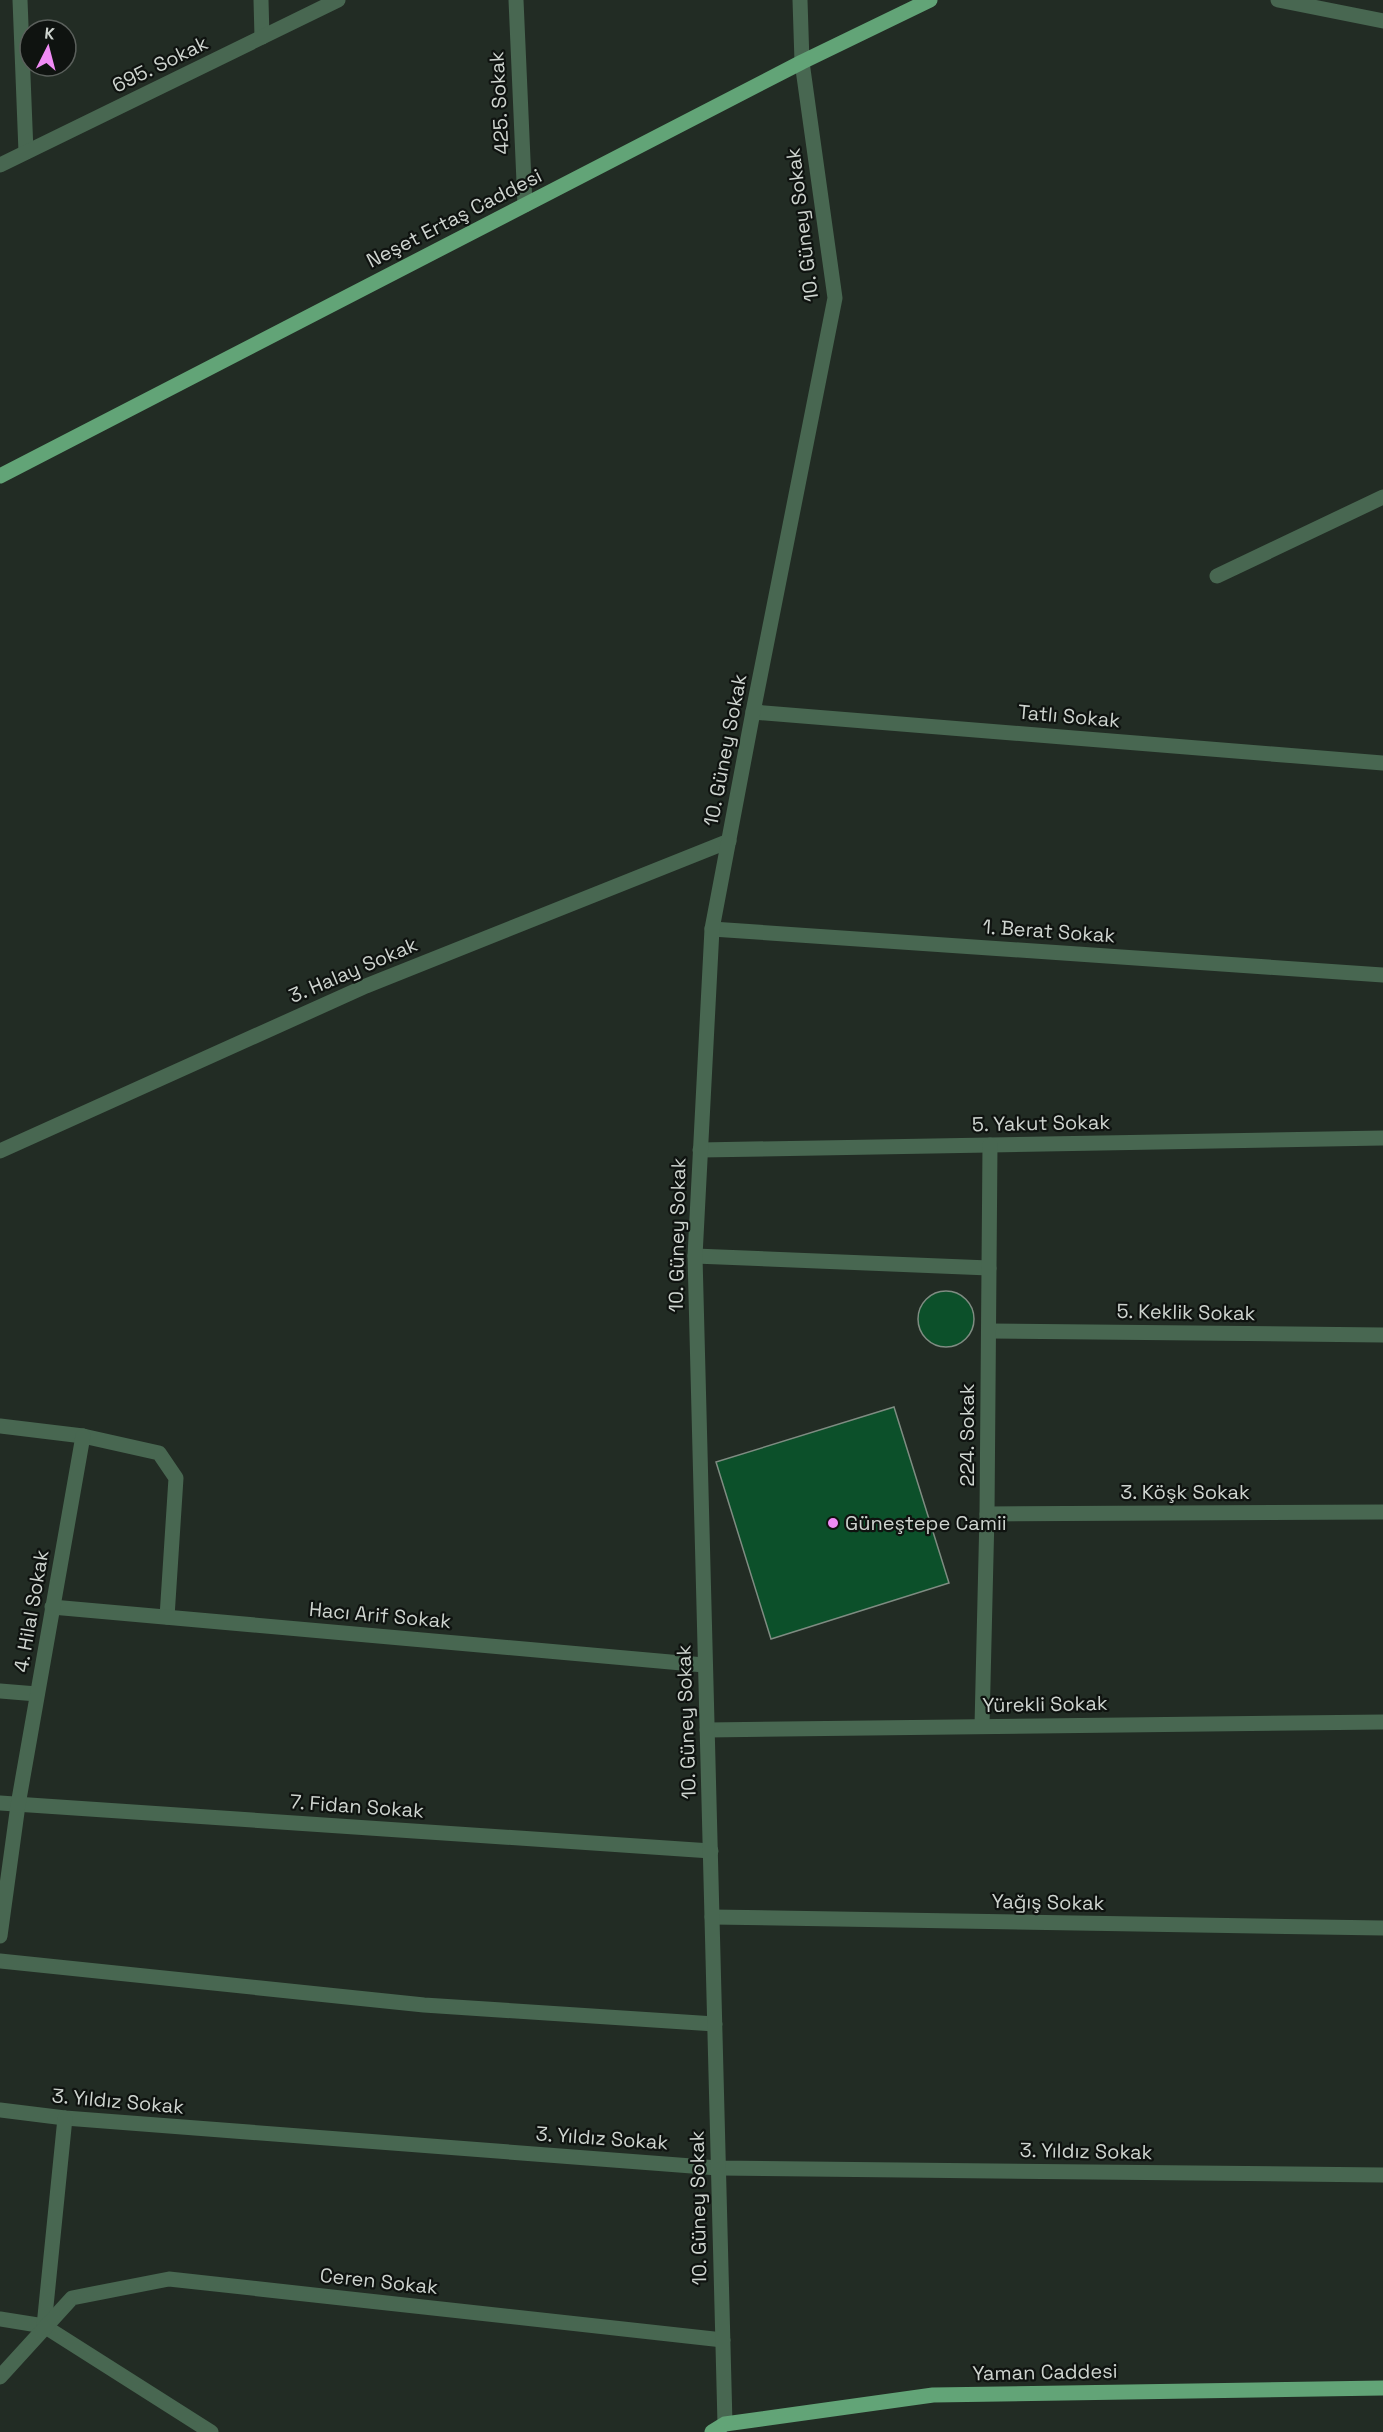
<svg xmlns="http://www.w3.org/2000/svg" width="1383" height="2432" viewBox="0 0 1383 2432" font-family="'Space Grotesk',sans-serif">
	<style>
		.building { fill: #0c502a; stroke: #7f8c82; stroke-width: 1.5 }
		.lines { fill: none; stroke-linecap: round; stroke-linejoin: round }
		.minor { stroke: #486751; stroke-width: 15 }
		.major { stroke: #62a477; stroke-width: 15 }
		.poi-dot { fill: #f08bf5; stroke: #0f1310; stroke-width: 2 }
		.labels { text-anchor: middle; stroke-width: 4.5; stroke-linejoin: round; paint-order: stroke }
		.street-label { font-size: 20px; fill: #ced4cf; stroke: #0f1310 }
		.poi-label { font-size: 20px; fill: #ced4cf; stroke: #0f1310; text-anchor: start }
	</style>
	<rect width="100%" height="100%" fill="#222c24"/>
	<g class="building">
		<circle cx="946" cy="1319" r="28"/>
		<path d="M894,1407L949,1583L771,1639L716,1462Z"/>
	</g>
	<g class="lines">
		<g class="minor">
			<path d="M20,0L26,152"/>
			<path d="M261,0L262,37"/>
			<path d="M516,0L525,205"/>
			<path d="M1278,0L1383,21"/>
			<path d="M0,165L338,0"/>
			<path d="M1217,576L1383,497"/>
			<path d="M753,712L1383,763"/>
			<path d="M712,929L1383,975"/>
			<path d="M700,1150L1383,1138"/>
			<path d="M0,1151L366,986L729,841"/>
			<path d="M695,1256L989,1268"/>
			<path d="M989,1331L1383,1335"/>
			<path d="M0,1426L83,1436L159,1453L176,1478L167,1617"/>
			<path d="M987,1514L1383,1512"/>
			<path d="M52,1607L704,1665"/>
			<path d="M0,1691L37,1694"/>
			<path d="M982,1726L987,1514L990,1145"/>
			<path d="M707,1730L1383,1722"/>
			<path d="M0,1803L711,1851"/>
			<path d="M712,1917L1383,1928"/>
			<path d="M0,1936L18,1805L83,1436"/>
			<path d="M0,1961L424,2005L715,2024"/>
			<path d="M0,2110L65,2118L718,2168L1383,2175"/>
			<path d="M0,2319L44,2326L211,2432"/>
			<path d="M44,2326L65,2118"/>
			<path d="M0,2377L72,2298L169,2279L723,2340"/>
			<path d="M725,2424L695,1256L712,929L753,712L835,298L802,62L800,0"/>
		</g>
		<g class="major">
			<path d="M0,476L802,62L930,0"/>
			<path d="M712,2432L725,2424L933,2395L1383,2388"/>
		</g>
	</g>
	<circle class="poi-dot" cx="833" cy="1523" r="6"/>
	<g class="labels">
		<g class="street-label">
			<text transform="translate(160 64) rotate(-26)" y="7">695. Sokak</text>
			<text transform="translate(499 103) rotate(-93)" y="7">425. Sokak</text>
			<text transform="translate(454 218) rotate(-27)" y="7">Neşet Ertaş Caddesi</text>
			<text transform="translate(802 225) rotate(-97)" y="7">10. Güney Sokak</text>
			<text transform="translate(1069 716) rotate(5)" y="7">Tatlı Sokak</text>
			<text transform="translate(725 750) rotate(-79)" y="7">10. Güney Sokak</text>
			<text transform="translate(1049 931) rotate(4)" y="7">1. Berat Sokak</text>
			<text transform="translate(353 970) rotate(-23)" y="7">3. Halay Sokak</text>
			<text transform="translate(1041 1123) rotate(-1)" y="7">5. Yakut Sokak</text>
			<text transform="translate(677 1235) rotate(-89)" y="7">10. Güney Sokak</text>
			<text transform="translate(1186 1312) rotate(1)" y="7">5. Keklik Sokak</text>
			<text transform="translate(967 1435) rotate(-90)" y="7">224. Sokak</text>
			<text x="1185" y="1499">3. Köşk Sokak</text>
			<text transform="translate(31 1611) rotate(-80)" y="7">4. Hilal Sokak</text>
			<text transform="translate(380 1615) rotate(5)" y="7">Hacı Arif Sokak</text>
			<text transform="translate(1045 1704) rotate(-1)" y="7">Yürekli Sokak</text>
			<text transform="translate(686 1722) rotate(-92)" y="7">10. Güney Sokak</text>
			<text transform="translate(357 1806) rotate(4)" y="7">7. Fidan Sokak</text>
			<text transform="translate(1048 1902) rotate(1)" y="7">Yağış Sokak</text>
			<text transform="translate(118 2101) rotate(5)" y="7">3. Yıldız Sokak</text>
			<text transform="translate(602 2138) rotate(4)" y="7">3. Yıldız Sokak</text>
			<text transform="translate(1086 2151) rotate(1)" y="7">3. Yıldız Sokak</text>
			<text transform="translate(698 2208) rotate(-91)" y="7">10. Güney Sokak</text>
			<text transform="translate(379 2281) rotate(6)" y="7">Ceren Sokak</text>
			<text transform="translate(1045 2372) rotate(-1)" y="7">Yaman Caddesi</text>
		</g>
		<g class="poi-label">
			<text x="845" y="1530">Güneştepe Camii</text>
		</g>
	</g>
	<g transform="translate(48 48) rotate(6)"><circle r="28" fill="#0f1310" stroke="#5b605c" stroke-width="1.5"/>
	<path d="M0-4.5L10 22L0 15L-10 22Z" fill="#f08bf5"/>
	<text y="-9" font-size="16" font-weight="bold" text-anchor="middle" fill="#ced4cf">K</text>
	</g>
</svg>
